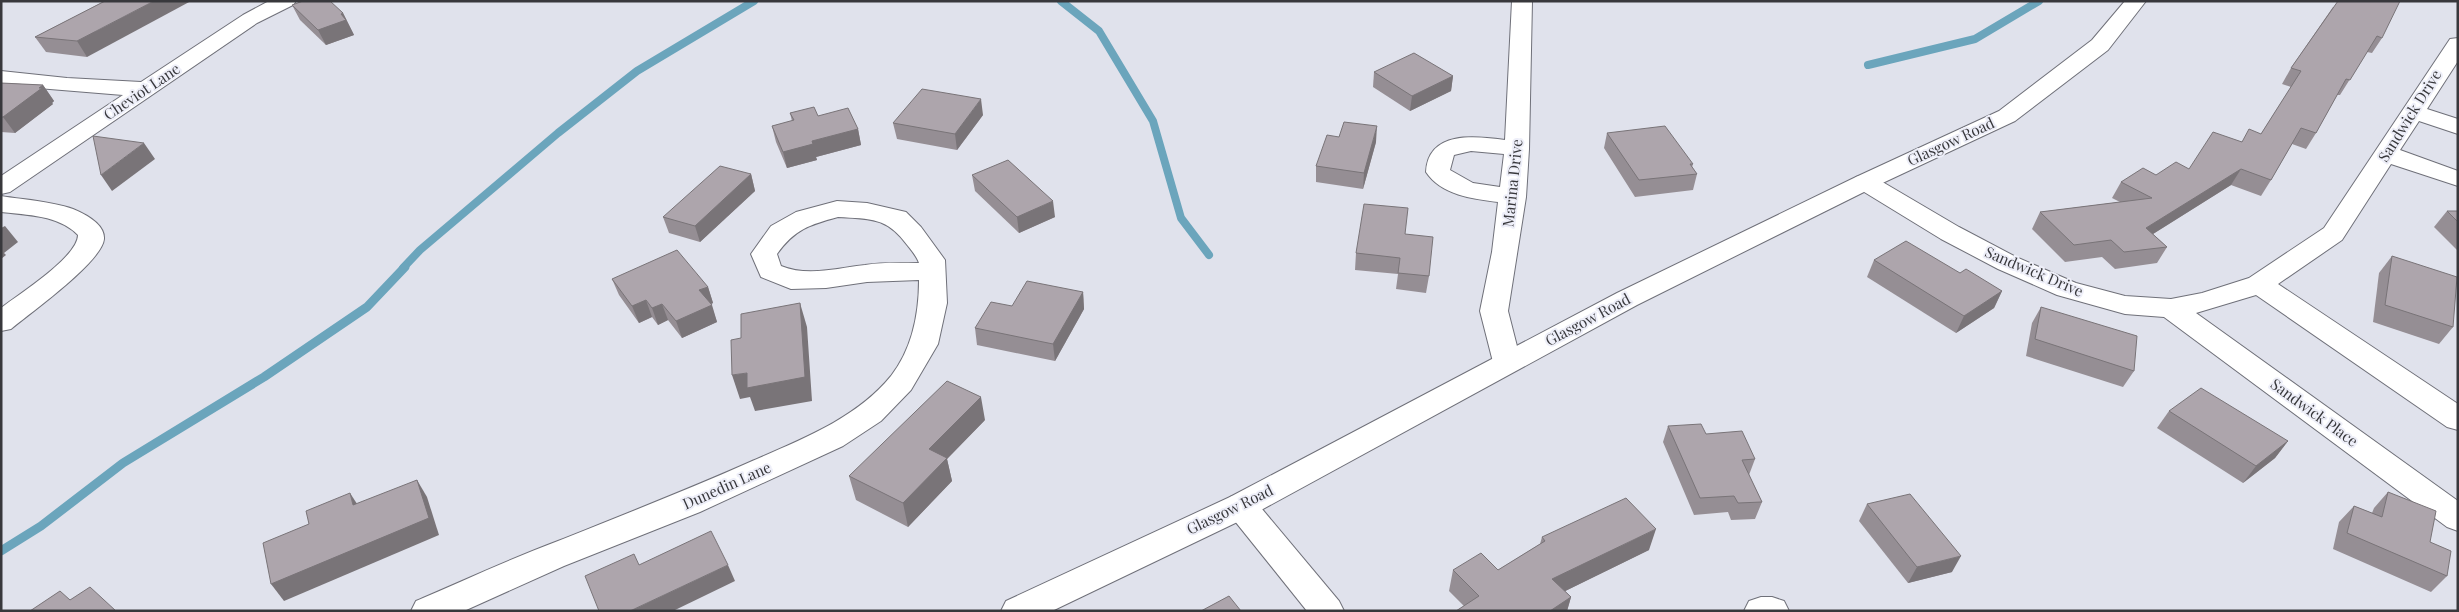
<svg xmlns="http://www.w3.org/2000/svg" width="2459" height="612" viewBox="0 0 2459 612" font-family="'Playfair Display',serif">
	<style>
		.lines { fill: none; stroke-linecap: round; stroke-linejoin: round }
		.stream-far1 { stroke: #6ba5bc; stroke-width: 8 }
		.stream { stroke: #6ba5bc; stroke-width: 9 }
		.street-casing { stroke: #6f7079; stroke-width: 2 }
		.secondary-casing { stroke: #6f7079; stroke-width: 2 }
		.street { fill: #fff; fill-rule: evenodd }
		.secondary { fill: #fff; fill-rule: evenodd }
		.wall { fill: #958e94 }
		.shaded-wall { fill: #797478 }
		.building { fill: #ada5ac; stroke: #797478 }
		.labels { text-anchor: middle; stroke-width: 4; stroke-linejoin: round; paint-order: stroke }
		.street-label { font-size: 15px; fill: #38383c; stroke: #eeeff9 }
	</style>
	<rect width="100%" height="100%" fill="#e0e2ec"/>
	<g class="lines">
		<g class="stream-far1">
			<path d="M1061,1L1099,31L1153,121L1181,218L1209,255"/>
			<path d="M1868,65L1975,39L2039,1"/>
			<path d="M403,268L420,250L558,133L637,71L754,1"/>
		</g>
		<path class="stream" d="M1,551L41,526L123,463L264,377L367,307L405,267"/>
		<g class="street-casing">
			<g id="street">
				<path d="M269,1H296L293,5L257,23L10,192L1,194V176L123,95L1,85V71L67,78L141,82L243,15Z"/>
				<path d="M1512,1H1532L1529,149L1526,197L1508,311L1521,362L1517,369L1507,372L1497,369L1493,362L1480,311L1492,252L1498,202C1473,199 1441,195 1426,172C1428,130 1476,136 1505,140ZM1471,151L1504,154L1500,187L1473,183L1450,170L1454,155Z"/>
				<path d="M2458,38V61L2427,109L2458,119V134L2419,121L2400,150L2458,171V186L2391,164L2342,240L2278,284L2458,404V430L2447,427L2256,295L2196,313L2458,501V531L2447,527L2164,317L2125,314L2057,295L1998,269L1941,239L1856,187L1853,182L1856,177L1865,175L1874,177L1959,227L2016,257L2076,283L2125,296L2171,299L2202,293L2249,278L2324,228L2450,39Z"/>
				<path d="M1,196C25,200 50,201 73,209C85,214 105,224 104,239C102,262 30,313 11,329L1,331V308C19,294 78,257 78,235C59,215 27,215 1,212Z"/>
				<path d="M837,201L867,203L906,212L921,227L945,260L947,303L938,344L911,390L881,421L843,446L700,512L564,566L464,611H411L416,601C463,581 510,559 558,541C623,515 687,490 750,462C800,440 856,419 891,376C912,349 919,314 919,280L867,282L826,288L791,289L761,277L751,254L771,226L796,212ZM838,217C871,219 887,217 908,246C912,251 917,257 919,263C901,263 883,262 865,265C837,268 808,277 781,266L777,254C795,229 809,225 838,217Z"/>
				<path d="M1241,494L1252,497L1339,601L1344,611H1307L1230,515L1225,506L1230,497Z"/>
				<path d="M1761,597H1772L1784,601L1789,611H1744L1749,601Z"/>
			</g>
		</g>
		<g class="secondary-casing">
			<path id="secondary" d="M2125,1H2146L2108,50L2015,121L1874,187L1637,305L1252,515L1052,611H1001L1006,601L1230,497L1617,293L1856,177L1999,111L2092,40Z"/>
		</g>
		<use href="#street" class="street"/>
		<use href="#secondary" class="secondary"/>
	</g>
	<g class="wall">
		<path d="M105,1L87,57L46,52L35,37Z"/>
		<path d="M292,5L343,13L354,35L326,45L300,20Z"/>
		<path d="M2333,7L2382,38L2372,53L2367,52L2340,95H2337L2316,133L2306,149L2292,144L2271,180L2261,196L2231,185L2153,234L2167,247L2157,263L2115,269L2102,257L2065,262L2032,229L2040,212L2120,202L2112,198L2121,182L2189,169L2241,142L2261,134L2291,87L2282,84L2291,68Z"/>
		<path d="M1374,72L1453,76L1451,91L1410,111L1373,87Z"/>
		<path d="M1,83L43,85L54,101L52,103L53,104L15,133L1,132Z"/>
		<path d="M790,113L818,116L858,129L861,145L816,157L817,160L787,168L776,142L772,126L792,121Z"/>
		<path d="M983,115L957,150L897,139L893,123Z"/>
		<path d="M1607,133L1693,164L1692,167L1697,174L1693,190L1635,197L1604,148Z"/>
		<path d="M1376,142L1363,189L1316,182V166Z"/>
		<path d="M751,174L755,191L700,242L669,233L663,217Z"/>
		<path d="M972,175L1055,217L1019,233L975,191Z"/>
		<path d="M2447,211H2458V251L2434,227Z"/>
		<path d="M1405,234L1429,276L1426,293L1396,289L1398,274L1355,270L1356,253Z"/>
		<path d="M2392,256L2453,327L2439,344L2373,322L2379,273Z"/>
		<path d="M1874,260L1960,273L2002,291L1994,308L1956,333L1867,277Z"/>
		<path d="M612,279L708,287L713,303L711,304L717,322L682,338L668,320L658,325L652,317L639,323L619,295Z"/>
		<path d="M1083,292L1084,309L1055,361L977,345L975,328L1012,306Z"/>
		<path d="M2041,307L2134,371L2123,387L2026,356L2032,323Z"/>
		<path d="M2169,411L2288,441L2275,458L2243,483L2157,428Z"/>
		<path d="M985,420L947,459L952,481L908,527L856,500L849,476Z"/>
		<path d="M1668,426L1706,434L1755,459L1749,475L1762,502L1755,519L1731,520L1728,512L1694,515L1663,442Z"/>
		<path d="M2388,492L2430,542L2447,576L2431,592L2333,549L2339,522L2354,506L2372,513L2374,508Z"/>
		<path d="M1867,504L1952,572L1908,583L1859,521Z"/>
		<path d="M1542,537L1649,550L1565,591L1571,597L1567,611H1456L1464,606L1449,591L1453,570H1498L1540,544Z"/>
	</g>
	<g class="shaded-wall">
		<path d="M154,1H191L87,57L77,41Z"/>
		<path d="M343,13L354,35L326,45L318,30Z"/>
		<path d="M1453,76L1451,91L1410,111L1412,96Z"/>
		<path d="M43,85L54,101L52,103L53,104L15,133L3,117Z"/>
		<path d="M981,99L983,115L957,150L955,134Z"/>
		<path d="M1377,126L1376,142L1363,189L1364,173Z"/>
		<path d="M858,129L861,145L816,157L817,160L787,168L783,152L812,141Z"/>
		<path d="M144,143L155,159L112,191L101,175Z"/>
		<path d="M2241,169L2231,185L2137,244L2146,228Z"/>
		<path d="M751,174L755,191L700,242L695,226Z"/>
		<path d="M1053,201L1055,217L1019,233L1017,217Z"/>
		<path d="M5,226L18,242L4,253L6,255L1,259V228Z"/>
		<path d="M708,287L713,303L705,307L699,290Z"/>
		<path d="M2002,291L1994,308L1956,333L1964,316Z"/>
		<path d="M1083,292L1084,309L1055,361L1053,344Z"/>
		<path d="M646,300L652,317L639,323L632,306Z"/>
		<path d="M800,303L807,327L812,401L755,411L750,397L740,399L732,375L747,373Z"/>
		<path d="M662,304L668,320L658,325L652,308Z"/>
		<path d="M712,305L717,322L682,338L676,321Z"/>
		<path d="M981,397L985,420L947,459L952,481L908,527L903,503L929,449Z"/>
		<path d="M2288,441L2275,458L2243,483L2256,466Z"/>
		<path d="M417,480L427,497L439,535L284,601L271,584Z"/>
		<path d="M350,493L361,510L353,505Z"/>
		<path d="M1656,529L1649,550L1547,600L1552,579Z"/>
		<path d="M1961,556L1952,572L1908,583L1917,567Z"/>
		<path d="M728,565L735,581L673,611H630Z"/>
		<path d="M1571,597L1567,611H1550Z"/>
	</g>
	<g class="building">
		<path d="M105,1H154L77,41L35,37Z"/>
		<path d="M303,1H330L343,13L341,14L346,20L318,30L292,5Z"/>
		<path d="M2338,1H2400L2382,38L2377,36L2350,80L2346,79L2316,133L2301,128L2271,180L2241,169L2146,228L2167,247L2124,252L2111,240L2074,245L2040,212L2152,198L2121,182L2143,168L2156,175L2176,162L2189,169L2213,132L2242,142L2249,129L2261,134L2301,71L2291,68Z"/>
		<path d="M1414,53L1453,76L1412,96L1374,72Z"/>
		<path d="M1,83L43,85L39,88H42L3,117H1Z"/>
		<path d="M922,89L981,99L955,134L893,123Z"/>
		<path d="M814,107L818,116L848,108L858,129L812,141L813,144L783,152L772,126L794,120L790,113Z"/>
		<path d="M1344,122L1377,126L1364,173L1316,166L1327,135L1339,137Z"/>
		<path d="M1665,126L1693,164H1690L1697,174L1639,180L1607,133Z"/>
		<path d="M93,136L144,143L101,175Z"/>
		<path d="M1008,160L1053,201L1017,217L972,175Z"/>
		<path d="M720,166L751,174L695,226L663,217Z"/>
		<path d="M1364,204L1408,208L1405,234L1433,237L1429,276L1398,273L1400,258L1356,253Z"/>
		<path d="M2447,211H2458V222Z"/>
		<path d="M1906,241L1960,273L1966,269L2002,291L1964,316L1874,260Z"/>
		<path d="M677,250L708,287L699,290L712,305L676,321L662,304L652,308L646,300L632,306L612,279Z"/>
		<path d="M2392,256L2457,277L2453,327L2385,305Z"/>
		<path d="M1027,281L1083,292L1053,344L975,328L991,302L1012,306Z"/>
		<path d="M800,303L805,377L747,388V373L732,375L731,340L741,338V314Z"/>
		<path d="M2041,307L2137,336L2134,371L2035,339Z"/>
		<path d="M947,381L981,397L929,449L947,458L903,503L849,476Z"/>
		<path d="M2201,388L2288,441L2256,466L2169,411Z"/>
		<path d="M1701,424L1706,434L1742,431L1755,459L1742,460L1762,502L1738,503L1734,496L1700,498L1668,426Z"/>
		<path d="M417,480L429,518L271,584L263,543L309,524L306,511L350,493L353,505Z"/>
		<path d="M2388,492L2436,511L2430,542L2451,551L2447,576L2347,533L2354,506L2382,517Z"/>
		<path d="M1910,494L1961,556L1917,567L1867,504Z"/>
		<path d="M1626,498L1656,529L1552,579L1571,597L1550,611H1456L1479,596L1453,570L1481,553L1498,570L1545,541L1542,537Z"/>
		<path d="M711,531L728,565L630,611H599L585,576L634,554L639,565Z"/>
		<path d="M90,587L116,611H30L60,591L70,600Z"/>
		<path d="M1229,596L1241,611H1201Z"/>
	</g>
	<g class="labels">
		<g class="street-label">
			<text transform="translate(142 92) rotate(-34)" y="5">Cheviot Lane</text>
			<text transform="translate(2410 116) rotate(-58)" y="5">Sandwick Drive</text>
			<text transform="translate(1951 142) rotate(-25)" y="5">Glasgow Road</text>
			<text transform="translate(1513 183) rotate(-84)" y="5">Marina Drive</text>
			<text transform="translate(2034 272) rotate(23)" y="5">Sandwick Drive</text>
			<text transform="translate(1588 320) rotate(-28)" y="5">Glasgow Road</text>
			<text transform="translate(2314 413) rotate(36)" y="5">Sandwick Place</text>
			<text transform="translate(727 486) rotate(-24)" y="5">Dunedin Lane</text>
			<text transform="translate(1230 510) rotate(-26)" y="5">Glasgow Road</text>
		</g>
	</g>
	<rect width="2459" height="612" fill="none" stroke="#38383c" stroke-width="5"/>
</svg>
